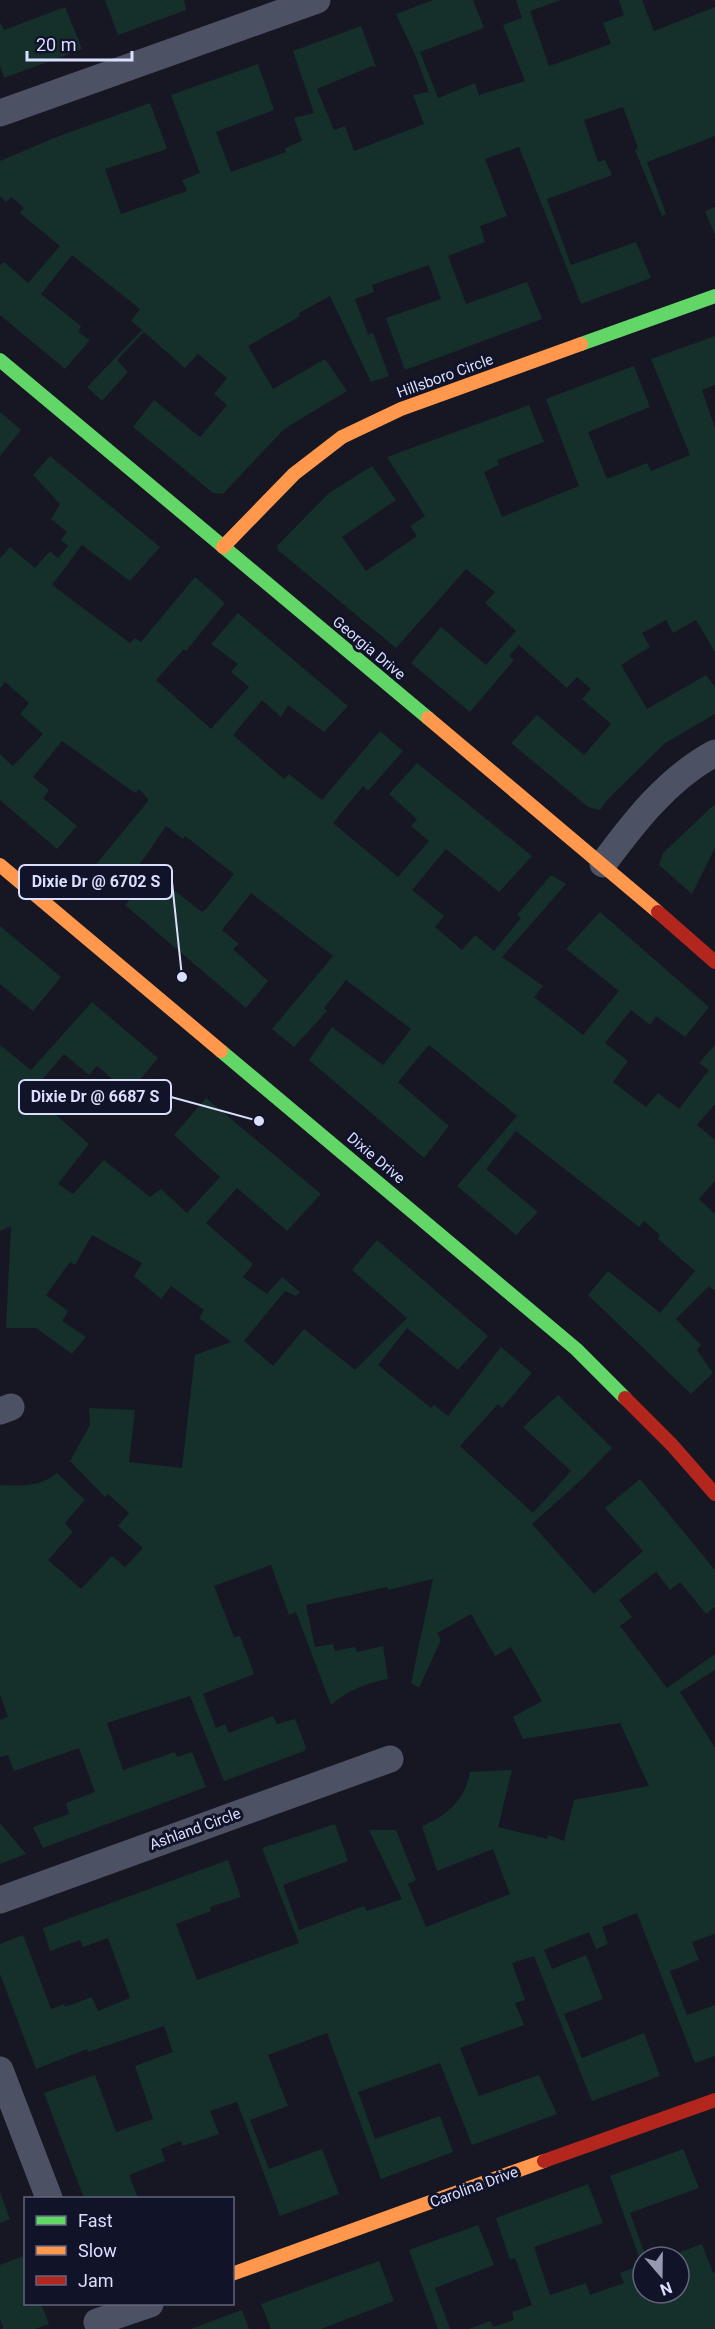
<svg xmlns="http://www.w3.org/2000/svg" width="715" height="2329" viewBox="0 0 715 2329" font-family="Roboto,sans-serif">
	<style>
		.green { fill: #152f2a }
		.lines { fill: none; stroke-linecap: round; stroke-linejoin: round }
		.street { stroke: #4d5164; stroke-width: 27 }
		.fast { stroke: #63d668; stroke-width: 14 }
		.slow { stroke: #ff974d; stroke-width: 14 }
		.jam { stroke: #b3261e; stroke-width: 14 }
		.labels { text-anchor: middle; stroke-width: 6; stroke-linejoin: round; paint-order: stroke }
		.street-label { font-size: 15px; fill: #dbdffe; stroke: #111329 }
		.leader { fill: none; stroke: #dbdffe; stroke-width: 2 }
		.callout-dot { fill: #dbdffe; stroke: #111329; stroke-width: 2 }
		.callout { fill: #111329; stroke: #dbdffe; stroke-width: 2 }
		.callout-label { font-size: 16px; text-anchor: middle; font-weight: bold; fill: #dbdffe }
	</style>
	<rect width="100%" height="100%" fill="#171723"/>
	<g class="green">
		<path d="M105,0H184L186,10L118,35Z"/>
		<path d="M433,0H473L484,28L420,52L438,98L475,83L479,95L525,81L503,25L522,18L516,0H561L530,11L549,66L611,44L603,23L624,15L619,0H642L654,31L715,7V136L647,162L666,214L662,216L635,150L638,148L623,107L584,120L598,162L605,160L612,175L547,199L571,265L636,242L651,278L581,304L519,147L485,159L507,216L480,226L485,242L448,256L466,304L527,282L542,319L405,370L386,318L441,299L429,265L372,285L374,292L355,299L368,334L373,333L389,376L371,382L330,296L299,313L300,316L248,346L273,389L325,359L347,391L284,429L223,494L213,493L133,427L154,400L200,437L227,405L214,394L227,378L198,354L185,368L144,332L117,360L128,372L102,401L87,387L142,330L131,321L140,309L72,255L41,294L81,326L78,332L90,340L65,369L0,315V265L4,262L28,283L60,246L20,213L24,208L11,197L6,202L0,196V161L54,138L150,103L167,149L105,169L121,214L187,191L182,180L200,173L171,95L258,64L274,110L216,132L231,172L286,152L285,148L302,141L294,118L314,113L293,51L361,26L376,67L372,66L317,89L334,130L345,126L354,151L424,124L413,95L429,92L416,57L396,14Z"/>
		<path d="M65,7L82,49L4,78L0,66V22L4,30Z"/>
		<path d="M715,207V235L705,211Z"/>
		<path d="M715,336V385L702,390L715,428V652L696,620L673,633L666,620L642,633L650,647L621,665L647,709L706,675L715,687V714L665,743L607,800L600,810L588,807L511,743L537,715L584,755L611,724L582,699L591,689L577,677L567,688L519,645L509,656L514,660L470,712L411,663L441,627L486,665L516,631L485,603L495,592L466,569L396,648L278,550L277,546L329,493L372,466L396,500L342,537L366,571L417,536L410,526L425,516L387,457L529,405L544,442L497,460L499,465L484,472L502,517L579,486L546,399L634,366L650,407L588,432L607,479L647,463L651,471L690,455L651,359Z"/>
		<path d="M0,412L21,430L0,456Z"/>
		<path d="M50,456L160,547L130,581L82,545L52,585L130,643L135,638L141,642L195,577L225,603L186,651L184,649L156,680L211,729L249,687L231,672L238,664L211,644L238,613L348,706L324,732L288,705L281,717L262,700L233,735L284,779L289,774L322,800L380,731L403,751L368,791L363,786L333,823L398,877L429,841L411,826L417,819L389,794L417,763L532,856L499,892L446,849L412,890L444,916L435,927L462,950L475,935L494,951L521,918L517,915L551,875L566,884L502,957L543,986L534,997L583,1035L619,991L566,949L600,912L709,1007L685,1037L656,1016L650,1025L631,1010L605,1043L628,1061L613,1082L646,1107L658,1093L679,1109L709,1070L699,1063L715,1045V1104L697,1125L715,1140V1181L699,1199L715,1214V1291L709,1286L676,1319L701,1345L697,1350L713,1373L691,1394L588,1295L608,1271L660,1313L695,1271L658,1239L660,1235L644,1221L639,1227L516,1131L486,1169L538,1212L516,1235L457,1186L517,1116L429,1045L398,1082L449,1126L424,1158L309,1060L332,1027L383,1065L411,1029L346,980L324,1008L327,1011L294,1047L272,1029L333,956L251,893L222,930L239,944L233,949L268,981L246,1008L125,905L153,874L202,912L207,908L234,874L185,836L183,839L166,826L145,857L112,895L88,874L149,800L139,789L135,793L62,741L33,777L49,790L43,798L77,826L57,849L0,800V754L13,766L43,734L20,714L29,703L5,682L0,689V558L10,547L35,568L50,551L58,558L68,546L61,540L67,532L51,519L60,504L33,475Z"/>
		<path d="M715,804V848L692,894L659,865L663,853Z"/>
		<path d="M0,926L61,977L33,1011L0,984Z"/>
		<path d="M92,1002L158,1058L129,1093L97,1066L89,1075L64,1054L31,1093L89,1144L58,1184L73,1194L104,1160L150,1197L161,1189L187,1213L220,1177L174,1135L206,1098L321,1194L287,1231L237,1188L206,1223L253,1264L243,1277L267,1294L282,1277L300,1292L296,1296L285,1291L244,1341L273,1366L304,1329L355,1370L407,1318L352,1270L377,1240L488,1336L458,1370L407,1328L378,1365L431,1408L434,1405L448,1416L501,1347L532,1373L502,1408L498,1404L460,1446L533,1513L571,1471L523,1427L558,1395L612,1448L581,1480L532,1524L594,1594L643,1551L605,1508L640,1479L715,1570V1607L706,1614L680,1582L670,1590L656,1572L619,1600L632,1617L620,1626L667,1688L715,1654V1670L680,1692L715,1748V1934L692,1942L699,1960L670,1971L687,2015L715,2005V2056L695,2063L637,1913L602,1927L608,1944L596,1949L589,1932L544,1950L552,1969L586,1955L603,1999L564,2014L582,2058L644,2033L660,2076L592,2101L534,1956L512,1963L525,2000L515,2003L524,2025L460,2048L479,2096L539,2075L557,2114L472,2145L440,2063L358,2092L375,2139L440,2116L453,2152L381,2179L327,2033L268,2055L288,2106L250,2120L269,2169L322,2149L339,2194L280,2216L237,2102L210,2111L219,2134L183,2146L180,2141L161,2149L165,2161L129,2175L138,2198H84L44,2093L95,2075L116,2132L153,2119L135,2066L173,2052L164,2026L88,2052L87,2049L36,2069L0,1974V1944L23,1935L51,2009L64,2004L65,2007L92,1997L98,2011L130,1998L108,1938L83,1947L80,1940L50,1951L43,1928L228,1860L241,1897L210,1907L211,1911L176,1924L197,1980L299,1943L262,1848L335,1824L348,1861L283,1885L299,1930L364,1906L367,1911L402,1899L369,1830H396L416,1880L408,1884L426,1927L510,1894L493,1849L437,1871L422,1826C447,1816 466,1799 470,1772L512,1770L498,1827L547,1839L548,1835L564,1841L574,1800L649,1786L620,1723L523,1739L513,1717L542,1701L511,1647L495,1656L471,1614L437,1633L441,1640L419,1688L411,1683L433,1579L388,1590L387,1587L306,1605L315,1647L333,1644L335,1651L355,1647L357,1652L383,1646L388,1679C366,1683 348,1690 331,1705L296,1612L289,1615L271,1565L214,1586L234,1637L240,1636L254,1674L203,1694L216,1728L225,1724L229,1733L273,1716L277,1724L295,1719L306,1747L304,1751L224,1781L190,1696L107,1723L123,1770L175,1752L177,1757L192,1752L206,1787L43,1848L33,1827L69,1814L66,1803L95,1792L79,1748L14,1771L8,1755L0,1757V1720L8,1717L0,1694V1485C20,1486 41,1487 57,1473L85,1500L65,1523L73,1532L48,1560L81,1589L112,1556L125,1567L143,1548L118,1526L129,1513L108,1494L105,1497L70,1461L90,1425L89,1408L135,1410L129,1462L182,1468L195,1355L231,1342L199,1318L204,1310L171,1286L161,1299L134,1276L142,1263L92,1235L75,1265L70,1262L46,1295L68,1311L62,1321L86,1337L72,1354L36,1328H6L11,1226L0,1231V1045L31,1070Z"/>
		<path d="M0,1823L26,1854L0,1864Z"/>
		<path d="M683,2149L699,2188L630,2213L646,2257H643V2293H679V2257H667L702,2244L713,2273L715,2272V2329H469L490,2321L493,2327L514,2320L512,2312L532,2305L515,2258L510,2260L496,2218L588,2184L603,2223L534,2247L550,2295L586,2283L590,2295L624,2283L620,2273L642,2265L610,2176Z"/>
		<path d="M0,2192L10,2219L0,2223Z"/>
		<path d="M478,2225L494,2265L435,2288L450,2329H438L409,2250Z"/>
		<path d="M23,2256L26,2262V2304H41L49,2324L35,2329H1L3,2328L0,2319V2265Z"/>
		<path d="M379,2261L394,2301L321,2329H271L261,2304Z"/>
		<path d="M242,2310L249,2329H191Z"/>
	</g>
	<g class="lines">
		<g class="street">
			<path d="M0,113L317,0"/>
			<path d="M603,864C634,822 668,778 715,753"/>
			<path d="M0,1411L11,1407"/>
			<path d="M0,1900L390,1759"/>
			<path d="M0,2070L49,2198"/>
			<path d="M97,2322L150,2304"/>
		</g>
		<g class="fast">
			<path d="M581,344L715,296"/>
			<path d="M0,360L428,718"/>
			<path d="M221,1051L576,1349L625,1398"/>
		</g>
		<g class="slow">
			<path d="M223,547L294,474L342,437L401,409L581,344"/>
			<path d="M428,718L658,912"/>
			<path d="M0,865L221,1051"/>
			<path d="M232,2274L544,2161"/>
		</g>
		<g class="jam">
			<path d="M658,912L715,962"/>
			<path d="M625,1398L672,1445L715,1494"/>
			<path d="M544,2161L715,2100"/>
		</g>
	</g>
	<g class="labels">
		<g class="street-label">
			<text transform="translate(445 376) rotate(-20)" y="5">Hillsboro Circle</text>
			<text transform="translate(369 648) rotate(40)" y="5">Georgia Drive</text>
			<text transform="translate(376 1158) rotate(40)" y="5">Dixie Drive</text>
			<text transform="translate(195 1829) rotate(-20)" y="5">Ashland Circle</text>
			<text transform="translate(474 2187) rotate(-20)" y="5">Carolina Drive</text>
		</g>
	</g>
	<path class="leader" d="M182 977L172 882M259 1121L171 1097"/>
	<g class="callout-dot">
		<circle cx="182" cy="977" r="6"/>
		<circle cx="259" cy="1121" r="6"/>
	</g>
	<g class="callout">
		<rect x="19" y="865" width="153" height="34" rx="6"/>
		<rect x="19" y="1080" width="152" height="34" rx="6"/>
	</g>
	<g class="callout-label">
		<text x="96" y="887">Dixie Dr @ 6702 S</text>
		<text x="95" y="1102">Dixie Dr @ 6687 S</text>
	</g>
	<rect x="24" y="2197" width="210" height="108" fill="#111329" stroke="#62657e" stroke-width="1.5"/>
	<rect x="36" y="2216" width="30" height="9" fill="#63d668" stroke="#62657e" stroke-width="1.5"/>
	<text x="78" y="2227" font-size="18" fill="#dbdffe">Fast</text>
	<rect x="36" y="2246" width="30" height="9" fill="#ff974d" stroke="#62657e" stroke-width="1.5"/>
	<text x="78" y="2257" font-size="18" fill="#dbdffe">Slow</text>
	<rect x="36" y="2276" width="30" height="9" fill="#b3261e" stroke="#62657e" stroke-width="1.5"/>
	<text x="78" y="2287" font-size="18" fill="#dbdffe">Jam</text>
	<g transform="translate(661 2275) rotate(160)"><circle r="28" fill="#111329" stroke="#62657e" stroke-width="1.5"/>
	<path d="M0-4.5L10 22L0 15L-10 22Z" fill="#9699b1"/>
	<text y="-9" font-size="16" font-weight="bold" text-anchor="middle" fill="#dbdffe">N</text>
	</g>
	<path d="M27 51v9h105v-9" fill="none" stroke="#dbdffe" stroke-width="3"/>
	<text x="36" y="51" font-size="18" fill="#dbdffe" stroke="#111329" stroke-width="4.5" paint-order="stroke">20 m</text>
</svg>
